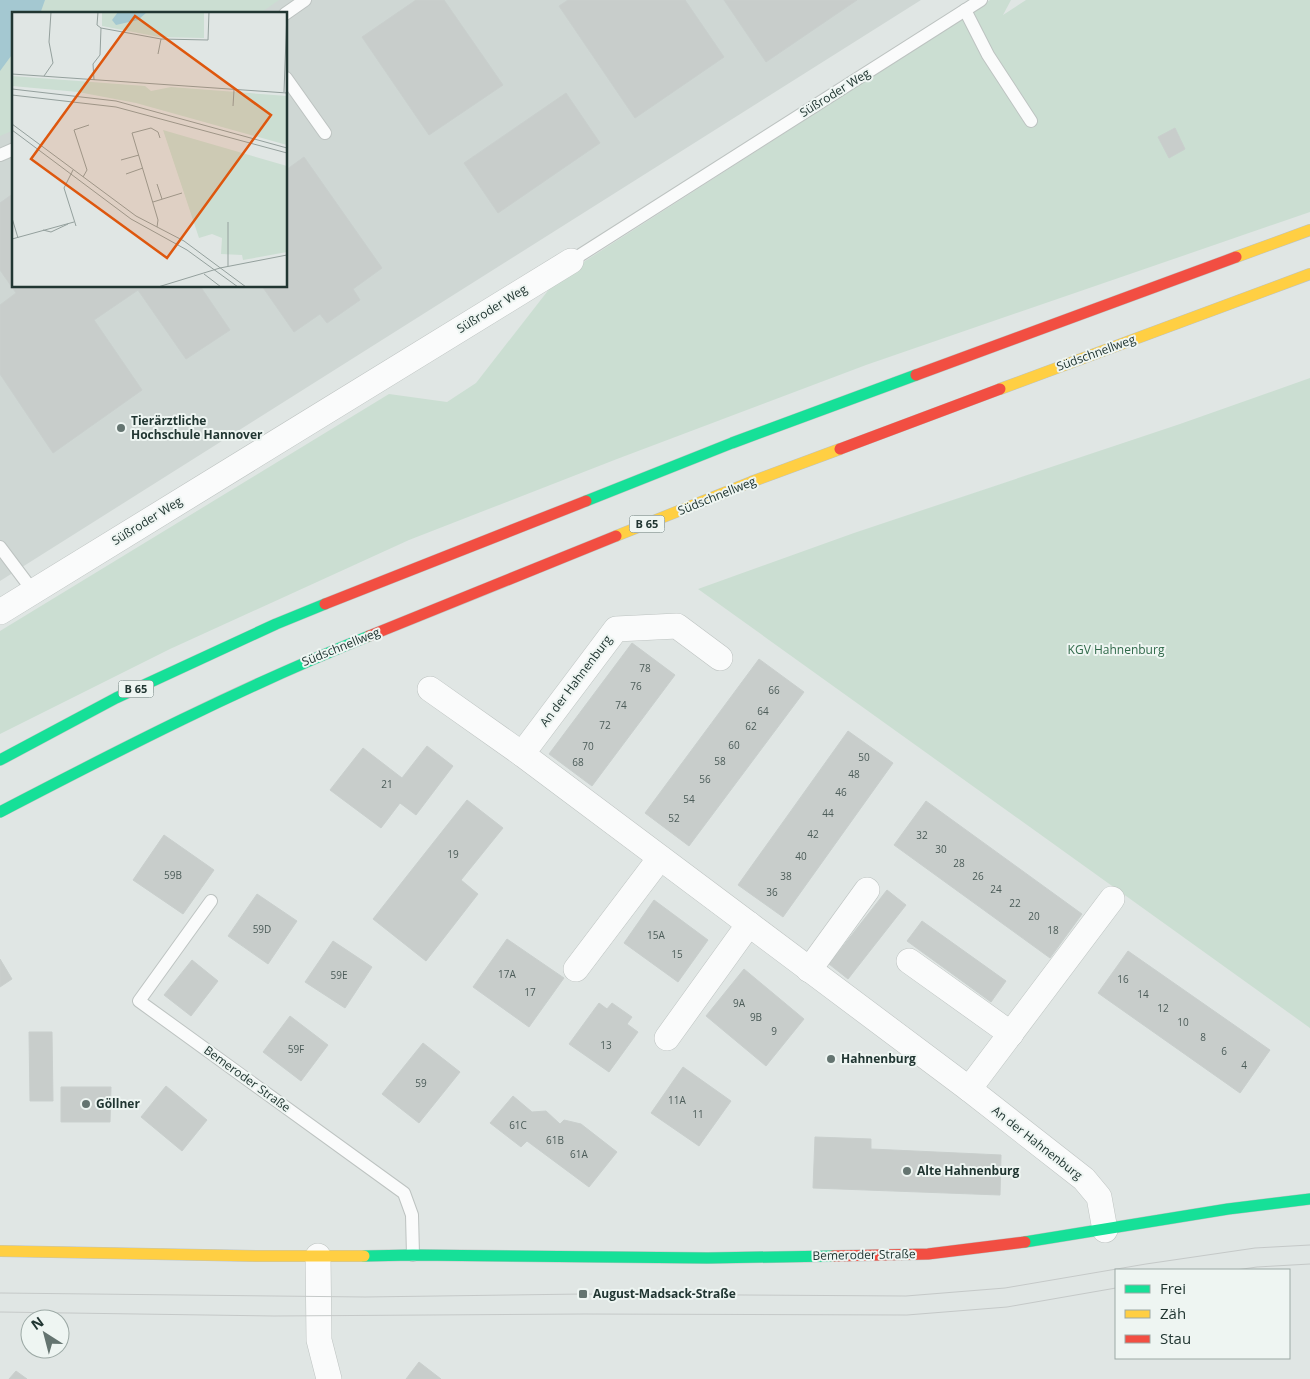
<svg xmlns="http://www.w3.org/2000/svg" width="1310" height="1379" viewBox="0 0 1310 1379" font-family="'Open Sans',sans-serif">
	<style>
		.built { fill: #cfd7d4; fill-rule: evenodd }
		.green { fill: #cbded2 }
		.water { fill: #a4c8d1 }
		.building { fill: #c8cdcb; stroke: #c9cfcd }
		.lines { fill: none; stroke-linecap: round; stroke-linejoin: round }
		.lane-casing { stroke: #bdc3c1; stroke-width: 14 }
		.street-casing { stroke: #bdc3c1; stroke-width: 26 }
		.fast-casing { stroke: #bdc3c1; stroke-width: 12 }
		.slow-casing { stroke: #bdc3c1; stroke-width: 12 }
		.jam-casing { stroke: #bdc3c1; stroke-width: 12 }
		.lane { stroke: #fafbfb; stroke-width: 12 }
		.street { stroke: #fafbfb; stroke-width: 25 }
		.fast { stroke: #16e098; stroke-width: 11 }
		.slow { stroke: #ffcf43; stroke-width: 11 }
		.jam { stroke: #f24e42; stroke-width: 11 }
		.tram { stroke: #c5c9c8; stroke-width: 1 }
		.poi-dot { fill: #647470; stroke: #eef5f2; stroke-width: 2 }
		.labels { text-anchor: middle; stroke-width: 4; stroke-linejoin: round; paint-order: stroke }
		.number-label { font-size: 10px; fill: #4c5c59 }
		.shield { fill: #eef5f2; stroke: #5e6f6c; stroke-width: 1 }
		.shield-label { font-size: 11px; font-weight: bold; fill: #213632 }
		.street-label { font-size: 12px; fill: #213632; stroke: #eef5f2 }
		.poi-label { font-size: 12px; font-weight: bold; fill: #213632; stroke: #eef5f2; text-anchor: start }
		.park-label { font-size: 12px; fill: #30694a; stroke: #eef5f2 }
		.inset-road { fill: none; stroke: #94a09d; stroke-width: 1 }
		.view { fill: #de570e; fill-opacity: 0.15; stroke: #de570e; stroke-width: 2.5 }
		.inset-edge { fill: none; stroke: #213632; stroke-width: 2.5 }
	</style>
	<rect width="100%" height="100%" fill="#e0e6e4"/>
	<path class="built" d="M0,0H921L0,581ZM14,14H286V286H14Z"/>
	<g class="green">
		<path d="M0,0H279L259,14H14V130L0,136Z"/>
		<path d="M990,0H1011L1003,15L1026,0H1310V212L866,365L617,459L409,540L170,649L0,734V631L389,394L447,402L476,383L557,279L911,52Z"/>
		<path d="M1310,378V1028L698,589L854,533L1180,424Z"/>
	</g>
	<path class="water" d="M0,0H45L40,14H14V52L0,71Z"/>
	<g class="building">
		<path d="M416,0H444L503,85L429,135L362,37Z"/>
		<path d="M568,0H685L724,57L635,118L559,6Z"/>
		<path d="M724,0H857L766,62Z"/>
		<path d="M566,93L600,143L498,213L464,163Z"/>
		<path d="M1175,128L1185,149L1169,158L1158,137Z"/>
		<path d="M304,157L382,268L353,289L360,300L327,323L320,314L294,332L262,286H286V170Z"/>
		<path d="M14,193V286H200L230,330L186,359L138,290L94,320L142,390L53,453L0,374V305L16,293L0,270V203Z"/>
		<path d="M632,643L675,675L592,786L549,754Z"/>
		<path d="M759,659L804,692L689,846L645,813Z"/>
		<path d="M848,731L893,763L783,917L738,885Z"/>
		<path d="M427,746L453,766L416,815L400,803L381,828L330,790L363,748L402,778Z"/>
		<path d="M467,800L503,828L461,880L478,894L426,961L373,919Z"/>
		<path d="M926,801L1082,914L1050,958L894,845Z"/>
		<path d="M164,835L214,870L183,914L133,880Z"/>
		<path d="M887,890L906,905L848,979L829,964Z"/>
		<path d="M257,894L297,921L268,964L228,936Z"/>
		<path d="M654,900L708,940L678,982L624,943Z"/>
		<path d="M922,921L1006,981L991,1002L907,941Z"/>
		<path d="M507,939L564,978L529,1027L473,987Z"/>
		<path d="M333,941L372,967L345,1008L305,982Z"/>
		<path d="M1128,951L1270,1050L1240,1093L1098,993Z"/>
		<path d="M0,959L12,979L0,987Z"/>
		<path d="M192,960L218,981L191,1016L164,995Z"/>
		<path d="M744,969L804,1019L766,1066L706,1016Z"/>
		<path d="M599,1003L607,1009L612,1003L632,1017L627,1024L638,1032L609,1072L569,1044Z"/>
		<path d="M290,1016L328,1045L301,1081L263,1052Z"/>
		<path d="M29,1032H52L53,1101H30Z"/>
		<path d="M423,1043L460,1072L419,1123L382,1094Z"/>
		<path d="M683,1067L731,1101L699,1146L651,1113Z"/>
		<path d="M166,1086L207,1120L182,1151L141,1117Z"/>
		<path d="M61,1087H111L110,1122H61Z"/>
		<path d="M513,1096L532,1112L546,1111L560,1124L564,1120L581,1124L617,1152L589,1187L527,1141L521,1147L490,1123Z"/>
		<path d="M815,1137L871,1139V1149L1001,1155L1000,1195L813,1188Z"/>
		<path d="M419,1362L441,1379H406Z"/>
		<path d="M16,1371L27,1379H9Z"/>
	</g>
	<g class="lines">
		<g class="lane-casing">
			<g id="lane">
				<path d="M965,10L988,55L1031,121"/>
				<path d="M285,14L305,0"/>
				<path d="M286,78L325,133"/>
				<path d="M0,155L14,149"/>
				<path d="M571,261L981,0"/>
				<path d="M0,547L33,591"/>
				<path d="M211,901L139,1001L404,1193L412,1215L413,1255"/>
			</g>
		</g>
		<g class="street-casing">
			<g id="street">
				<path d="M0,612L571,261"/>
				<path d="M720,658L677,626L616,629L522,754L969,1089L1084,1179L1099,1197L1105,1230"/>
				<path d="M430,689L522,754"/>
				<path d="M909,961L1011,1034"/>
				<path d="M576,969L660,858"/>
				<path d="M809,970L867,890"/>
				<path d="M667,1038L749,924"/>
				<path d="M969,1089L1112,899"/>
				<path d="M318,1256L319,1340L329,1379"/>
			</g>
		</g>
		<g class="fast-casing">
			<g id="fast">
				<path d="M586,501L732,443L916,375"/>
				<path d="M0,760L116,698L276,624L325,604"/>
				<path d="M0,812C121,749 242,687 369,636"/>
				<path d="M1025,1242L1228,1209L1310,1199"/>
				<path d="M364,1256L413,1255L708,1258L833,1256"/>
			</g>
		</g>
		<g class="slow-casing">
			<g id="slow">
				<path d="M1236,257L1310,230"/>
				<path d="M1000,389L1310,274"/>
				<path d="M616,536L751,482L840,449"/>
				<path d="M0,1251L259,1256H364"/>
			</g>
		</g>
		<g class="jam-casing">
			<g id="jam">
				<path d="M916,375L1236,257"/>
				<path d="M840,449L1000,389"/>
				<path d="M325,604L586,501"/>
				<path d="M369,636L616,536"/>
				<path d="M833,1256L928,1254L1025,1242"/>
			</g>
		</g>
		<use href="#lane" class="lane"/>
		<use href="#street" class="street"/>
		<use href="#fast" class="fast"/>
		<use href="#slow" class="slow"/>
		<use href="#jam" class="jam"/>
		<g class="tram">
			<path d="M1236,1270L1257,1267L1310,1264"/>
			<path d="M0,1293L365,1297L583,1294L906,1296L1005,1288L1146,1264L1255,1248L1310,1245"/>
			<path d="M0,1312L274,1316L584,1314L907,1315L1007,1307L1116,1288"/>
		</g>
	</g>
	<g class="poi-dot">
		<circle cx="121" cy="428" r="5"/>
		<circle cx="831" cy="1059" r="5"/>
		<circle cx="86" cy="1104" r="5"/>
		<circle cx="907" cy="1171" r="5"/>
		<rect x="578" y="1289" width="10" height="10" rx="2.5"/>
	</g>
	<g class="labels">
		<g class="number-label">
			<text x="645" y="672">78</text>
			<text x="636" y="690">76</text>
			<text x="774" y="694">66</text>
			<text x="621" y="709">74</text>
			<text x="763" y="715">64</text>
			<text x="605" y="729">72</text>
			<text x="751" y="730">62</text>
			<text x="734" y="749">60</text>
			<text x="588" y="750">70</text>
			<text x="864" y="761">50</text>
			<text x="720" y="765">58</text>
			<text x="578" y="766">68</text>
			<text x="854" y="778">48</text>
			<text x="705" y="783">56</text>
			<text x="387" y="788">21</text>
			<text x="841" y="796">46</text>
			<text x="689" y="803">54</text>
			<text x="828" y="817">44</text>
			<text x="674" y="822">52</text>
			<text x="813" y="838">42</text>
			<text x="922" y="839">32</text>
			<text x="941" y="853">30</text>
			<text x="453" y="858">19</text>
			<text x="801" y="860">40</text>
			<text x="959" y="867">28</text>
			<text x="173" y="879">59B</text>
			<text x="786" y="880">38</text>
			<text x="978" y="880">26</text>
			<text x="996" y="893">24</text>
			<text x="772" y="896">36</text>
			<text x="1015" y="907">22</text>
			<text x="1034" y="920">20</text>
			<text x="262" y="933">59D</text>
			<text x="1053" y="934">18</text>
			<text x="656" y="939">15A</text>
			<text x="677" y="958">15</text>
			<text x="507" y="978">17A</text>
			<text x="339" y="979">59E</text>
			<text x="1123" y="983">16</text>
			<text x="530" y="996">17</text>
			<text x="1143" y="998">14</text>
			<text x="739" y="1007">9A</text>
			<text x="1163" y="1012">12</text>
			<text x="756" y="1021">9B</text>
			<text x="1183" y="1026">10</text>
			<text x="774" y="1035">9</text>
			<text x="1203" y="1041">8</text>
			<text x="606" y="1049">13</text>
			<text x="296" y="1053">59F</text>
			<text x="1224" y="1055">6</text>
			<text x="1244" y="1069">4</text>
			<text x="421" y="1087">59</text>
			<text x="677" y="1104">11A</text>
			<text x="698" y="1118">11</text>
			<text x="518" y="1129">61C</text>
			<text x="555" y="1144">61B</text>
			<text x="579" y="1158">61A</text>
		</g>
		<g class="shield">
			<rect x="629.5" y="515.5" width="35" height="17" rx="4"/>
			<rect x="118.5" y="680.5" width="35" height="17" rx="4"/>
		</g>
		<g class="shield-label">
			<text x="647" y="528">B 65</text>
			<text x="136" y="693">B 65</text>
		</g>
		<g class="street-label">
			<text transform="translate(835 93) rotate(-32)" y="4">Süßroder Weg</text>
			<text transform="translate(492 309) rotate(-32)" y="4">Süßroder Weg</text>
			<text transform="translate(1096 353) rotate(-20)" y="4">Südschnellweg</text>
			<text transform="translate(717 496) rotate(-22)" y="4">Südschnellweg</text>
			<text transform="translate(147 521) rotate(-32)" y="4">Süßroder Weg</text>
			<text transform="translate(341 647) rotate(-22)" y="4">Südschnellweg</text>
			<text transform="translate(576 681) rotate(-53)" y="4">An der Hahnenburg</text>
			<text transform="translate(247 1079) rotate(36)" y="4">Bemeroder Straße</text>
			<text transform="translate(1037 1143) rotate(38)" y="4">An der Hahnenburg</text>
			<text transform="translate(864 1255) rotate(-1)" y="4">Bemeroder Straße</text>
		</g>
		<g class="poi-label">
			<text x="131" y="425">Tierärztliche<tspan x="131" dy="14">Hochschule Hannover</tspan></text>
			<text x="841" y="1063">Hahnenburg</text>
			<text x="96" y="1108">Göllner</text>
			<text x="917" y="1175">Alte Hahnenburg</text>
			<text x="593" y="1298">August-Madsack-Straße</text>
		</g>
		<g class="park-label">
			<text x="1116" y="654">KGV Hahnenburg</text>
		</g>
	</g>
	<g transform="translate(12 12)">
		<rect width="275" height="275" fill="#e0e6e4"/>
		<path d="M90,0H192V26L147,25L90,14ZM0,64L133,74L139,79L159,75L275,84V133L124,91L66,80L0,74ZM151,118L275,154V240L231,248L230,243L209,242L210,226L200,222L187,226Z" fill="#cbded2"/>
		<path d="M106,0H135L126,8L104,13L100,8Z" fill="#a4c8d1"/>
		<path class="inset-road" d="M86,0L85,13L89,16L149,27L196,28L197,0M146,42L149,27M0,62L275,81M32,64L41,51L37,30L39,0M82,68L81,52L88,43L89,16M0,77L104,89L275,136M272,80L275,0M0,83L104,95L275,141M221,94L222,78M0,112L124,204L172,229L234,275M0,118L119,207L175,238L226,275M109,148L127,143M61,158L52,176L64,214M114,162L131,156M71,165L75,158L62,118L77,113M145,172L150,187M141,190L170,181M0,206L6,226M145,215L146,208L120,121L139,116L146,120L148,126M31,218L39,220L56,212M0,227L62,210M216,254V210M192,262L209,275M146,275L208,256L275,243"/>
		<path class="view" d="M123,4L259,103L155,246L19,147Z"/>
		<rect width="275" height="275" class="inset-edge"/>
	</g>
	<rect x="1115" y="1269" width="175" height="90" fill="#eef5f2" stroke="#9ca9a5"/>
	<rect x="1125" y="1285" width="25" height="8" fill="#16e098" stroke="#9ca9a5"/>
	<text x="1160" y="1294" font-size="15" fill="#213632">Frei</text>
	<rect x="1125" y="1310" width="25" height="8" fill="#ffcf43" stroke="#9ca9a5"/>
	<text x="1160" y="1319" font-size="15" fill="#213632">Zäh</text>
	<rect x="1125" y="1335" width="25" height="8" fill="#f24e42" stroke="#9ca9a5"/>
	<text x="1160" y="1344" font-size="15" fill="#213632">Stau</text>
	<g transform="translate(45 1334) rotate(324)"><circle r="24" fill="#eef5f2" stroke="#9ca9a5"/>
	<path d="M0-4L9 19L0 12L-9 19Z" fill="#647470"/>
	<text y="-8" font-size="14" font-weight="bold" text-anchor="middle" fill="#213632">N</text>
	</g>
</svg>
